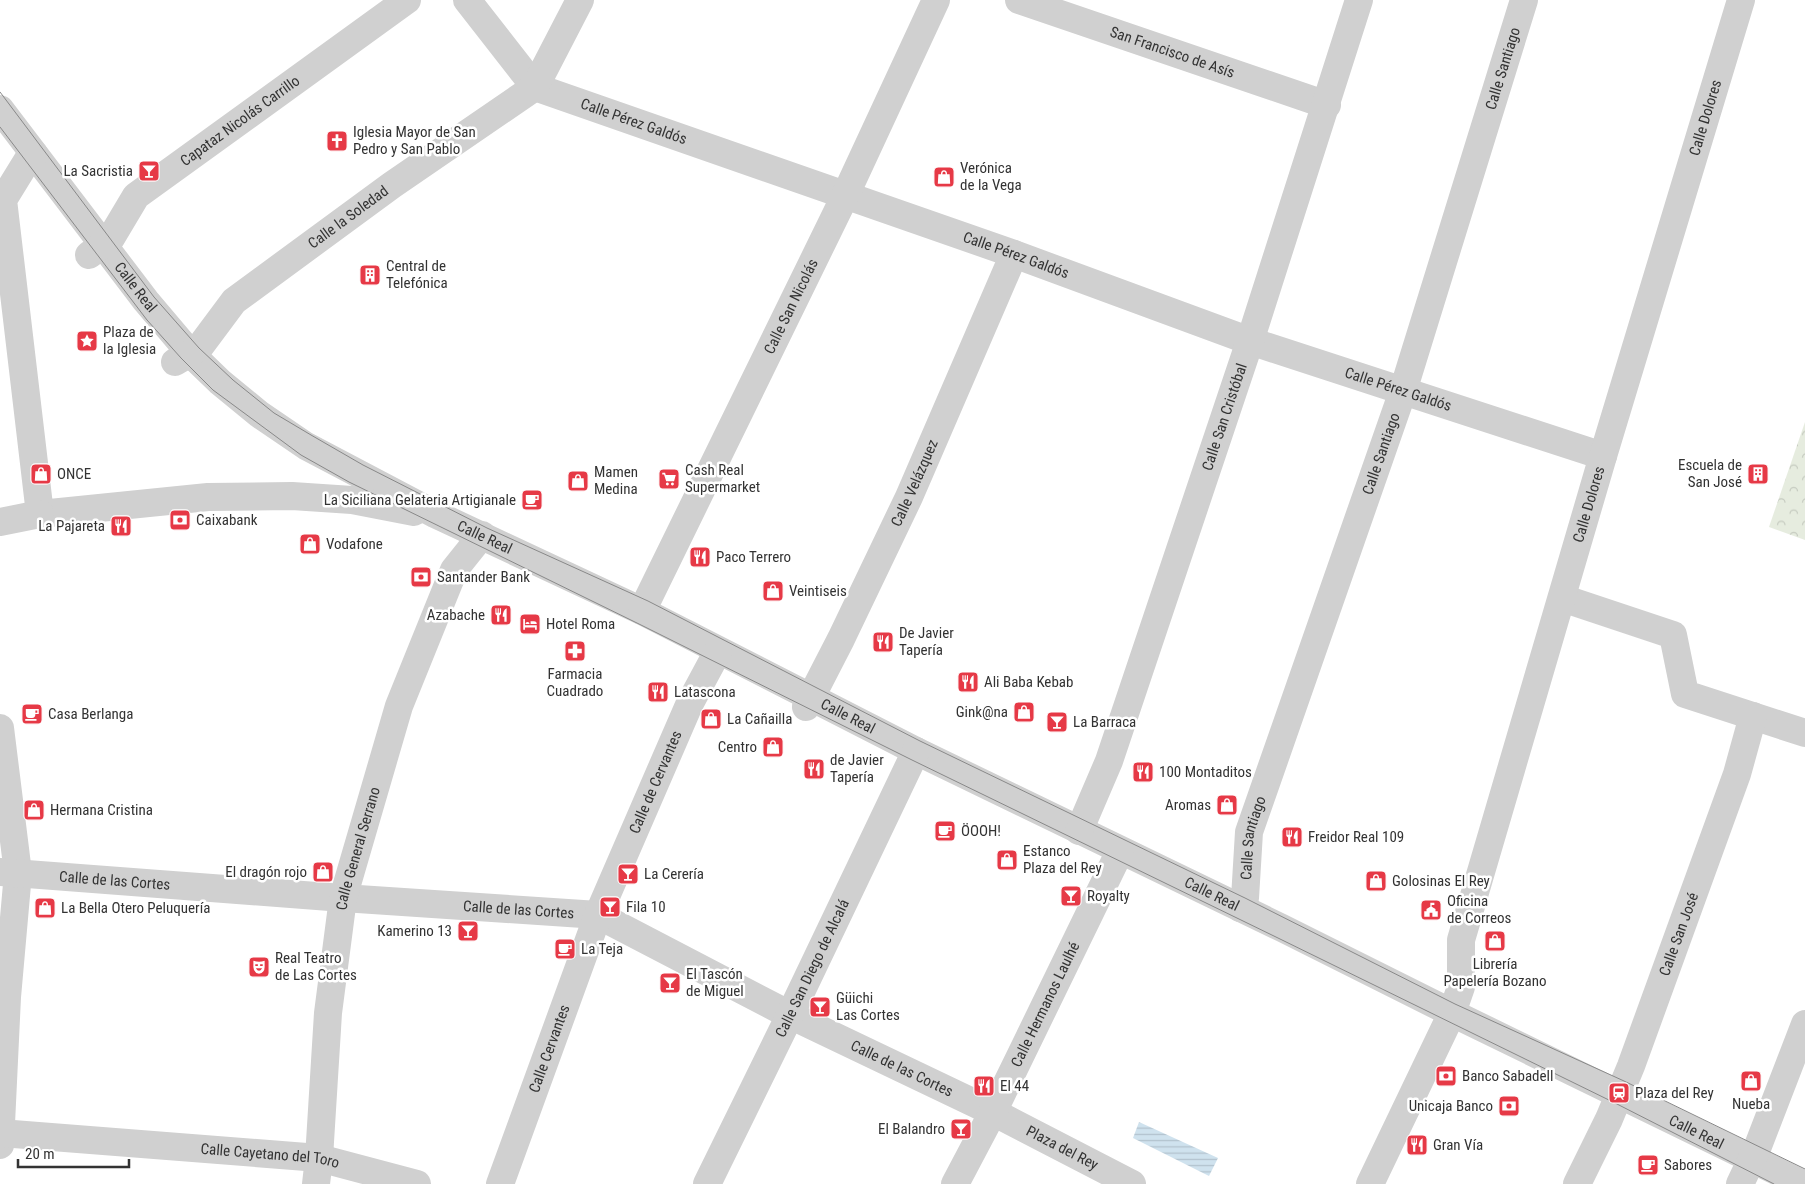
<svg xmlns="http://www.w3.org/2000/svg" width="1805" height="1184" viewBox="0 0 1805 1184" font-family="'Roboto Condensed',sans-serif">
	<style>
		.park { fill: url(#park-crowns) }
		.water { fill: url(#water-rules) }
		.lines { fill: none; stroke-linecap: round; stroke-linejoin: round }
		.street { stroke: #d0d0d0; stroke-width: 28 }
		.tram { stroke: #888; stroke-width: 1 }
		.labels { text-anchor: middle; stroke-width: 5; stroke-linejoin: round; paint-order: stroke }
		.street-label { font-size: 15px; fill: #333; stroke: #fff }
		.poi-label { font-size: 15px; fill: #333; stroke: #fff; text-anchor: start }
	</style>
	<defs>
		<pattern id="park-crowns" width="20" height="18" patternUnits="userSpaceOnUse" patternTransform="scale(1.25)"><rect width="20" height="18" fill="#e6ecdf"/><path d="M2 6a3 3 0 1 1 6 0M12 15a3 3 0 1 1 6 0" fill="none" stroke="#c6cbc0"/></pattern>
		<pattern id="water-rules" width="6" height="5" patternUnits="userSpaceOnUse" patternTransform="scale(1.25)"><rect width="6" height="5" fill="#cfe2ee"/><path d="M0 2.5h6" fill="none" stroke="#b2c2cd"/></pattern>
	</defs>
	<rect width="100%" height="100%" fill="#fff"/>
	<path class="park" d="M1805,422V540L1769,527Z"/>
	<path class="water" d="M1139,1122L1218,1158L1209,1176L1133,1138Z"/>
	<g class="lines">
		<g class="street">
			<path id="s1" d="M467,0L535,87L1014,254L1250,341L1603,456"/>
			<path id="s2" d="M1019,0L1327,105"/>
			<path id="s3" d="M0,109L146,301L190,353L220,382L259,414L306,446L435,514L642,611L916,751L1282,928L1452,1013L1803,1184"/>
			<path d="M34,154L27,161L3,200L40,514L208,497L292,496L352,500L414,512"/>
			<path id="s4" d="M89,255L111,238L136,196L407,0"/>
			<path id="s5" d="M175,362L199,348L234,301L392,185L535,87L580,0"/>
			<path d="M0,522L40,514"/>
			<path d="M1562,598L1673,635L1685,694L1805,733"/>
			<path id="s6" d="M642,611L845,196L936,0"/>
			<path id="s7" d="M806,707L841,639L909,497L1014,254"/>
			<path d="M0,728L18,873L7,997L0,1145"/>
			<path id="s8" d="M1079,831L1109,761L1250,341L1359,0"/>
			<path id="s9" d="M0,872L343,898L598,915L790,1015L993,1112L1132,1184"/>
			<path id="s10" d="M1240,908L1245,898L1249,832L1403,391L1524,0"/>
			<path id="s11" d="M0,1133L319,1158L417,1184"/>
			<path id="s12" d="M316,1184L319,1158L328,1013L343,898L399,706L454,570L482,535"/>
			<path id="s13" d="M500,1184L598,915L689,705L718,651"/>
			<path id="s14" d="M707,1184L790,1015L916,751"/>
			<path id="s15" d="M955,1184L993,1112L1120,851"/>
			<path id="s16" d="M1370,1184L1452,1013L1461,987V940L1603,456L1741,0"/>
			<path id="s17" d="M1577,1184L1609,1119L1631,1066L1737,774L1753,716"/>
			<path d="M1740,1184L1758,1146L1805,1024"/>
		</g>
		<g class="tram">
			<path d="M0,92L154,297L199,348L233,380L274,413L311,435L363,465L487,528L648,601L920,741L1245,898L1455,1004L1624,1081L1805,1169"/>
			<path d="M0,127L147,320L181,358L213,390L301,455L349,482L639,624L912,760L1278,938L1615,1103L1774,1184"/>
		</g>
	</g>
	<defs>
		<g id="church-square" transform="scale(1.125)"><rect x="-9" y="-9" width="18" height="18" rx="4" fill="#e63946" stroke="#fff"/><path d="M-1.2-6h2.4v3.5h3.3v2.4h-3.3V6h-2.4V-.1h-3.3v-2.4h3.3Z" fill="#fff"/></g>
		<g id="bar-square" transform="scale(1.125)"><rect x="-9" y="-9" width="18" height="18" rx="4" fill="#e63946" stroke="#fff"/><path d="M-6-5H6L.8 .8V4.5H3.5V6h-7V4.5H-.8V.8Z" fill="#fff"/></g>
		<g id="shop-square" transform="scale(1.125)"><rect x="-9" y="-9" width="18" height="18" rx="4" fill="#e63946" stroke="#fff"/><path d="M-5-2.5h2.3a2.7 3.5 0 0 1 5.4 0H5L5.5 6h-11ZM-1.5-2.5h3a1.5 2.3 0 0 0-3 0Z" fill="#fff"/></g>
		<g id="building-square" transform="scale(1.125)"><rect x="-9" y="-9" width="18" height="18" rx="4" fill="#e63946" stroke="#fff"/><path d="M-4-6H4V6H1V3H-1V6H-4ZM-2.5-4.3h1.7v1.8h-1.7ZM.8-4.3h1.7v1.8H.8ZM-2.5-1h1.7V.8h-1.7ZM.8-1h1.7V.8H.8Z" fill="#fff"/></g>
		<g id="sight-square" transform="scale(1.125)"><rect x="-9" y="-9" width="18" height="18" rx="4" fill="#e63946" stroke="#fff"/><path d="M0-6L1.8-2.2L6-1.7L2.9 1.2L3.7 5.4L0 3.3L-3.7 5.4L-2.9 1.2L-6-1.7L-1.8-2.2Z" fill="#fff"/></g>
		<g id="supermarket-square" transform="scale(1.125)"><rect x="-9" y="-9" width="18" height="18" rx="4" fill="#e63946" stroke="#fff"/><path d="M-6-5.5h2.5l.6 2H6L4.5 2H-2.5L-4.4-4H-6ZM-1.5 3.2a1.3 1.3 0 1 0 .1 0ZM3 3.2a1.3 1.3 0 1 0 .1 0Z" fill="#fff"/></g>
		<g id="cafe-square" transform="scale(1.125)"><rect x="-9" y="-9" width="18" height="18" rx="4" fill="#e63946" stroke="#fff"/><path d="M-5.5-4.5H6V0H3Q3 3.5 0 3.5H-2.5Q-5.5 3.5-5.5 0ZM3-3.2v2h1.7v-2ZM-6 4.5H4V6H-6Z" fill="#fff"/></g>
		<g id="bank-square" transform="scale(1.125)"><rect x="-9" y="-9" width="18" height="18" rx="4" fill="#e63946" stroke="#fff"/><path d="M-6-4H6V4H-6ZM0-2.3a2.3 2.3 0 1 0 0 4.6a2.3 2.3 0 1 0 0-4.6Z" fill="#fff"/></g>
		<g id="restaurant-square" transform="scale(1.125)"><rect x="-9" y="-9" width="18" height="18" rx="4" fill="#e63946" stroke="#fff"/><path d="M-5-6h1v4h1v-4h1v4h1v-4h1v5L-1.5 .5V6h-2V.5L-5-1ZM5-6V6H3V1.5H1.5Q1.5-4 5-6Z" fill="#fff"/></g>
		<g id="hotel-square" transform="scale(1.125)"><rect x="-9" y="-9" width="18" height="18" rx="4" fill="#e63946" stroke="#fff"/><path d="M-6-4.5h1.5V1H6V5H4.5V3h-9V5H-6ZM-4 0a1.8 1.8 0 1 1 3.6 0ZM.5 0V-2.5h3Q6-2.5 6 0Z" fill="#fff"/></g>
		<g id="pharmacy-square" transform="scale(1.125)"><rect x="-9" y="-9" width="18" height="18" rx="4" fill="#e63946" stroke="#fff"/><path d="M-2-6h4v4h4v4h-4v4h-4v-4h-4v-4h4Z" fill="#fff"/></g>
		<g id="civic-square" transform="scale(1.125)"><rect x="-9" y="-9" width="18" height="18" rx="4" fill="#e63946" stroke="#fff"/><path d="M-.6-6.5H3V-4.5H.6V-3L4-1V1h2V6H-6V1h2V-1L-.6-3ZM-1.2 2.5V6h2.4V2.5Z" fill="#fff"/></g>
		<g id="theatre-square" transform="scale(1.125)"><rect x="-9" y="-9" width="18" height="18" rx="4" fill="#e63946" stroke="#fff"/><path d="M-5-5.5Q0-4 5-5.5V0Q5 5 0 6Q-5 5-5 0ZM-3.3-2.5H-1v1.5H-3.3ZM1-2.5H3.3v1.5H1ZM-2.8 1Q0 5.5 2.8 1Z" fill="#fff"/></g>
		<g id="station-square" transform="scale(1.125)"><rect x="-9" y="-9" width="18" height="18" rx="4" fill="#e63946" stroke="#fff"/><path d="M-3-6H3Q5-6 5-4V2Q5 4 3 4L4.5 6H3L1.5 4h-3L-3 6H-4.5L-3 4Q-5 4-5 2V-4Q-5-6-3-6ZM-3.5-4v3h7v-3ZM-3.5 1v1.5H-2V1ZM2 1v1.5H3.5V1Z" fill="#fff"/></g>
	</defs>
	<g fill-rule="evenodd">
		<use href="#church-square" x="337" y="141"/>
		<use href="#bar-square" x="149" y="171"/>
		<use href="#shop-square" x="944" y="177"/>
		<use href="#building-square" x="370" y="275"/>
		<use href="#sight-square" x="87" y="341"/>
		<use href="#shop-square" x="41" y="474"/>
		<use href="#building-square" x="1758" y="474"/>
		<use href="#supermarket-square" x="669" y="479"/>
		<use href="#shop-square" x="578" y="481"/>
		<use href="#cafe-square" x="532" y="500"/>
		<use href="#bank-square" x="180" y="520"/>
		<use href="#restaurant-square" x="121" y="526"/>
		<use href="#shop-square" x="310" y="544"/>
		<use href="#restaurant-square" x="700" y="557"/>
		<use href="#bank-square" x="421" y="577"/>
		<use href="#shop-square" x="773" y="591"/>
		<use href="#restaurant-square" x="501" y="615"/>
		<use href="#hotel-square" x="530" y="624"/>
		<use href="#restaurant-square" x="883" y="642"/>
		<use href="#pharmacy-square" x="575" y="651"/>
		<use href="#restaurant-square" x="968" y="682"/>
		<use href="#restaurant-square" x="658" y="692"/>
		<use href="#shop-square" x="1024" y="712"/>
		<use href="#cafe-square" x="32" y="714"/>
		<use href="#shop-square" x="711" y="719"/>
		<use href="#bar-square" x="1057" y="722"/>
		<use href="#shop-square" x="773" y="747"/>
		<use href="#restaurant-square" x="814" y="769"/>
		<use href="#restaurant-square" x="1143" y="772"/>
		<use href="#shop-square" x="1227" y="805"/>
		<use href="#shop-square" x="34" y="810"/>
		<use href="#cafe-square" x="945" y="831"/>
		<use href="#restaurant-square" x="1292" y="837"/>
		<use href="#shop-square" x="1007" y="860"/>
		<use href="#shop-square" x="323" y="872"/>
		<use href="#bar-square" x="628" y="874"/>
		<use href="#shop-square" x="1376" y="881"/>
		<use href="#bar-square" x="1071" y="896"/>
		<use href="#bar-square" x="610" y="907"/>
		<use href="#shop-square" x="45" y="908"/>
		<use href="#civic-square" x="1431" y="910"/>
		<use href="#bar-square" x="468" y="931"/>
		<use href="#shop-square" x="1495" y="941"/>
		<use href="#cafe-square" x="565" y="949"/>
		<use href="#theatre-square" x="259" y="967"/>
		<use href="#bar-square" x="670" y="983"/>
		<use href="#bar-square" x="820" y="1007"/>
		<use href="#bank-square" x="1446" y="1076"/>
		<use href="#shop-square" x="1751" y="1081"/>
		<use href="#restaurant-square" x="984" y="1086"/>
		<use href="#station-square" x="1619" y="1093"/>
		<use href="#bank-square" x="1509" y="1106"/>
		<use href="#bar-square" x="961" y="1129"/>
		<use href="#restaurant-square" x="1417" y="1145"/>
		<use href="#cafe-square" x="1648" y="1165"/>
	</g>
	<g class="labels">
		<g class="street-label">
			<text dy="5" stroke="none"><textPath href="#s2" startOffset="162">San Francisco de Asís</textPath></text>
			<text dy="5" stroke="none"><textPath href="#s10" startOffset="882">Calle Santiago</textPath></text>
			<text dy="5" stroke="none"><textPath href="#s16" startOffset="1122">Calle Dolores</textPath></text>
			<text dy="5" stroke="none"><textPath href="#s4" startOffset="205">Capataz Nicolás Carrillo</textPath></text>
			<text dy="5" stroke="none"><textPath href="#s1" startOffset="215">Calle Pérez Galdós</textPath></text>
			<text dy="5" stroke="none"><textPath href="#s5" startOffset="228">Calle la Soledad</textPath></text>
			<text dy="5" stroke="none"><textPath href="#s1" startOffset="620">Calle Pérez Galdós</textPath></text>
			<text dy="5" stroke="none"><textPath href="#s3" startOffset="224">Calle Real</textPath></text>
			<text dy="5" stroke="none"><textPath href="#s6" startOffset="339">Calle San Nicolás</textPath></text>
			<text dy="5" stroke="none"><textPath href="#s1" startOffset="1025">Calle Pérez Galdós</textPath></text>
			<text dy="5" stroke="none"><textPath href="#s8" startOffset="439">Calle San Cristóbal</textPath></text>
			<text dy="5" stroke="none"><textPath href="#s10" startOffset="478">Calle Santiago</textPath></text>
			<text dy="5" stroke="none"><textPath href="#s7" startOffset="249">Calle Velázquez</textPath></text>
			<text dy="5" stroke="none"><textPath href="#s16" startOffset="718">Calle Dolores</textPath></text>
			<text dy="5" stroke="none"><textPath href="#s3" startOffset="659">Calle Real</textPath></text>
			<text dy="5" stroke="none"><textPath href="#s3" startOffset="1064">Calle Real</textPath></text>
			<text dy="5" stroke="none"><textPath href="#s13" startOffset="431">Calle de Cervantes</textPath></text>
			<text dy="5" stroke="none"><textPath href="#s10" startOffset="72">Calle Santiago</textPath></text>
			<text dy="5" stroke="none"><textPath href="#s12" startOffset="339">Calle General Serrano</textPath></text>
			<text dy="5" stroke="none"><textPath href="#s9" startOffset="115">Calle de las Cortes</textPath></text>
			<text dy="5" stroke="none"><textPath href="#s3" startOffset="1469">Calle Real</textPath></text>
			<text dy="5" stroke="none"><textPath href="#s9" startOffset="520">Calle de las Cortes</textPath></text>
			<text dy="5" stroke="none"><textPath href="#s17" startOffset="270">Calle San José</textPath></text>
			<text dy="5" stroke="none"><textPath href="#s14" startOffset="240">Calle San Diego de Alcalá</textPath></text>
			<text dy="5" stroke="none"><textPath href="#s15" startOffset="201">Calle Hermanos Laulhé</textPath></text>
			<text dy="5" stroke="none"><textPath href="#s13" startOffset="144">Calle Cervantes</textPath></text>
			<text dy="5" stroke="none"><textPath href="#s9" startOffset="940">Calle de las Cortes</textPath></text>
			<text dy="5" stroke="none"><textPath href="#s3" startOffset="2009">Calle Real</textPath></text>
			<text dy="5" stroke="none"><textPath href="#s9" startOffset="1119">Plaza del Rey</textPath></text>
			<text dy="5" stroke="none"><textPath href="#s11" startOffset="271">Calle Cayetano del Toro</textPath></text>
		</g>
		<g class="poi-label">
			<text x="353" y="137">Iglesia Mayor de San<tspan x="353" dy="17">Pedro y San Pablo</tspan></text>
			<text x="960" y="173">Verónica<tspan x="960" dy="17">de la Vega</tspan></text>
			<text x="133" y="176" text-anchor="end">La Sacristia</text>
			<text x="386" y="271">Central de<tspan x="386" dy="17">Telefónica</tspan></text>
			<text x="103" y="337">Plaza de<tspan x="103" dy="17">la Iglesia</tspan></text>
			<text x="1742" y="470" text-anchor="end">Escuela de<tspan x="1742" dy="17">San José</tspan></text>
			<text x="685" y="475">Cash Real<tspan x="685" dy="17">Supermarket</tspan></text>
			<text x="594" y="477">Mamen<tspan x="594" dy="17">Medina</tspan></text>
			<text x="57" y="479">ONCE</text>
			<text x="516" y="505" text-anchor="end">La Siciliana Gelateria Artigianale</text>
			<text x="196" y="525">Caixabank</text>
			<text x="105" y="531" text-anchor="end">La Pajareta</text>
			<text x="326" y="549">Vodafone</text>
			<text x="716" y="562">Paco Terrero</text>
			<text x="437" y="582">Santander Bank</text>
			<text x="789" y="596">Veintiseis</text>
			<text x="485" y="620" text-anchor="end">Azabache</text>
			<text x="546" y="629">Hotel Roma</text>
			<text x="899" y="638">De Javier<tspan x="899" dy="17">Tapería</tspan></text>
			<text x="575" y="679" text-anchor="middle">Farmacia<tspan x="575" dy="17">Cuadrado</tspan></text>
			<text x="984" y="687">Ali Baba Kebab</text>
			<text x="674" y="697">Latascona</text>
			<text x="1008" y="717" text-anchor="end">Gink@na</text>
			<text x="48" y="719">Casa Berlanga</text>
			<text x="727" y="724">La Cañailla</text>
			<text x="1073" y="727">La Barraca</text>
			<text x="757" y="752" text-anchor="end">Centro</text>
			<text x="830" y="765">de Javier<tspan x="830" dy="17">Tapería</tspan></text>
			<text x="1159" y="777">100 Montaditos</text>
			<text x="1211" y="810" text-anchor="end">Aromas</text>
			<text x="50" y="815">Hermana Cristina</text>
			<text x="961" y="836">ÖOOH!</text>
			<text x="1308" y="842">Freidor Real 109</text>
			<text x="1023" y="856">Estanco<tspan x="1023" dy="17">Plaza del Rey</tspan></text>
			<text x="307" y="877" text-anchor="end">El dragón rojo</text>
			<text x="644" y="879">La Cerería</text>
			<text x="1392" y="886">Golosinas El Rey</text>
			<text x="1087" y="901">Royalty</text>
			<text x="1447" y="906">Oficina<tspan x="1447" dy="17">de Correos</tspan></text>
			<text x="626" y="912">Fila 10</text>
			<text x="61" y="913">La Bella Otero Peluquería</text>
			<text x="452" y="936" text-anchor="end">Kamerino 13</text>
			<text x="581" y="954">La Teja</text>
			<text x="275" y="963">Real Teatro<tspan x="275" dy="17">de Las Cortes</tspan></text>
			<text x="1495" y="969" text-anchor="middle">Librería<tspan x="1495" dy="17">Papelería Bozano</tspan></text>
			<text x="686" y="979">El Tascón<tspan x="686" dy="17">de Miguel</tspan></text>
			<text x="836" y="1003">Güichi<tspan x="836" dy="17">Las Cortes</tspan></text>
			<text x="1462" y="1081">Banco Sabadell</text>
			<text x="1000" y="1091">El 44</text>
			<text x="1635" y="1098">Plaza del Rey</text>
			<text x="1751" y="1109" text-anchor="middle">Nueba</text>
			<text x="1493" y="1111" text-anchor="end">Unicaja Banco</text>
			<text x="945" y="1134" text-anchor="end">El Balandro</text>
			<text x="1433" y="1150">Gran Vía</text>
			<text x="1664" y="1170">Sabores</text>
		</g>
	</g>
	<path d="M18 1159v8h111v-8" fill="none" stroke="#333333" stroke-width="2.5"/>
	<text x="25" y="1159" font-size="15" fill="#333333" stroke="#ffffff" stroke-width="4" paint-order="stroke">20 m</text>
</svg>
